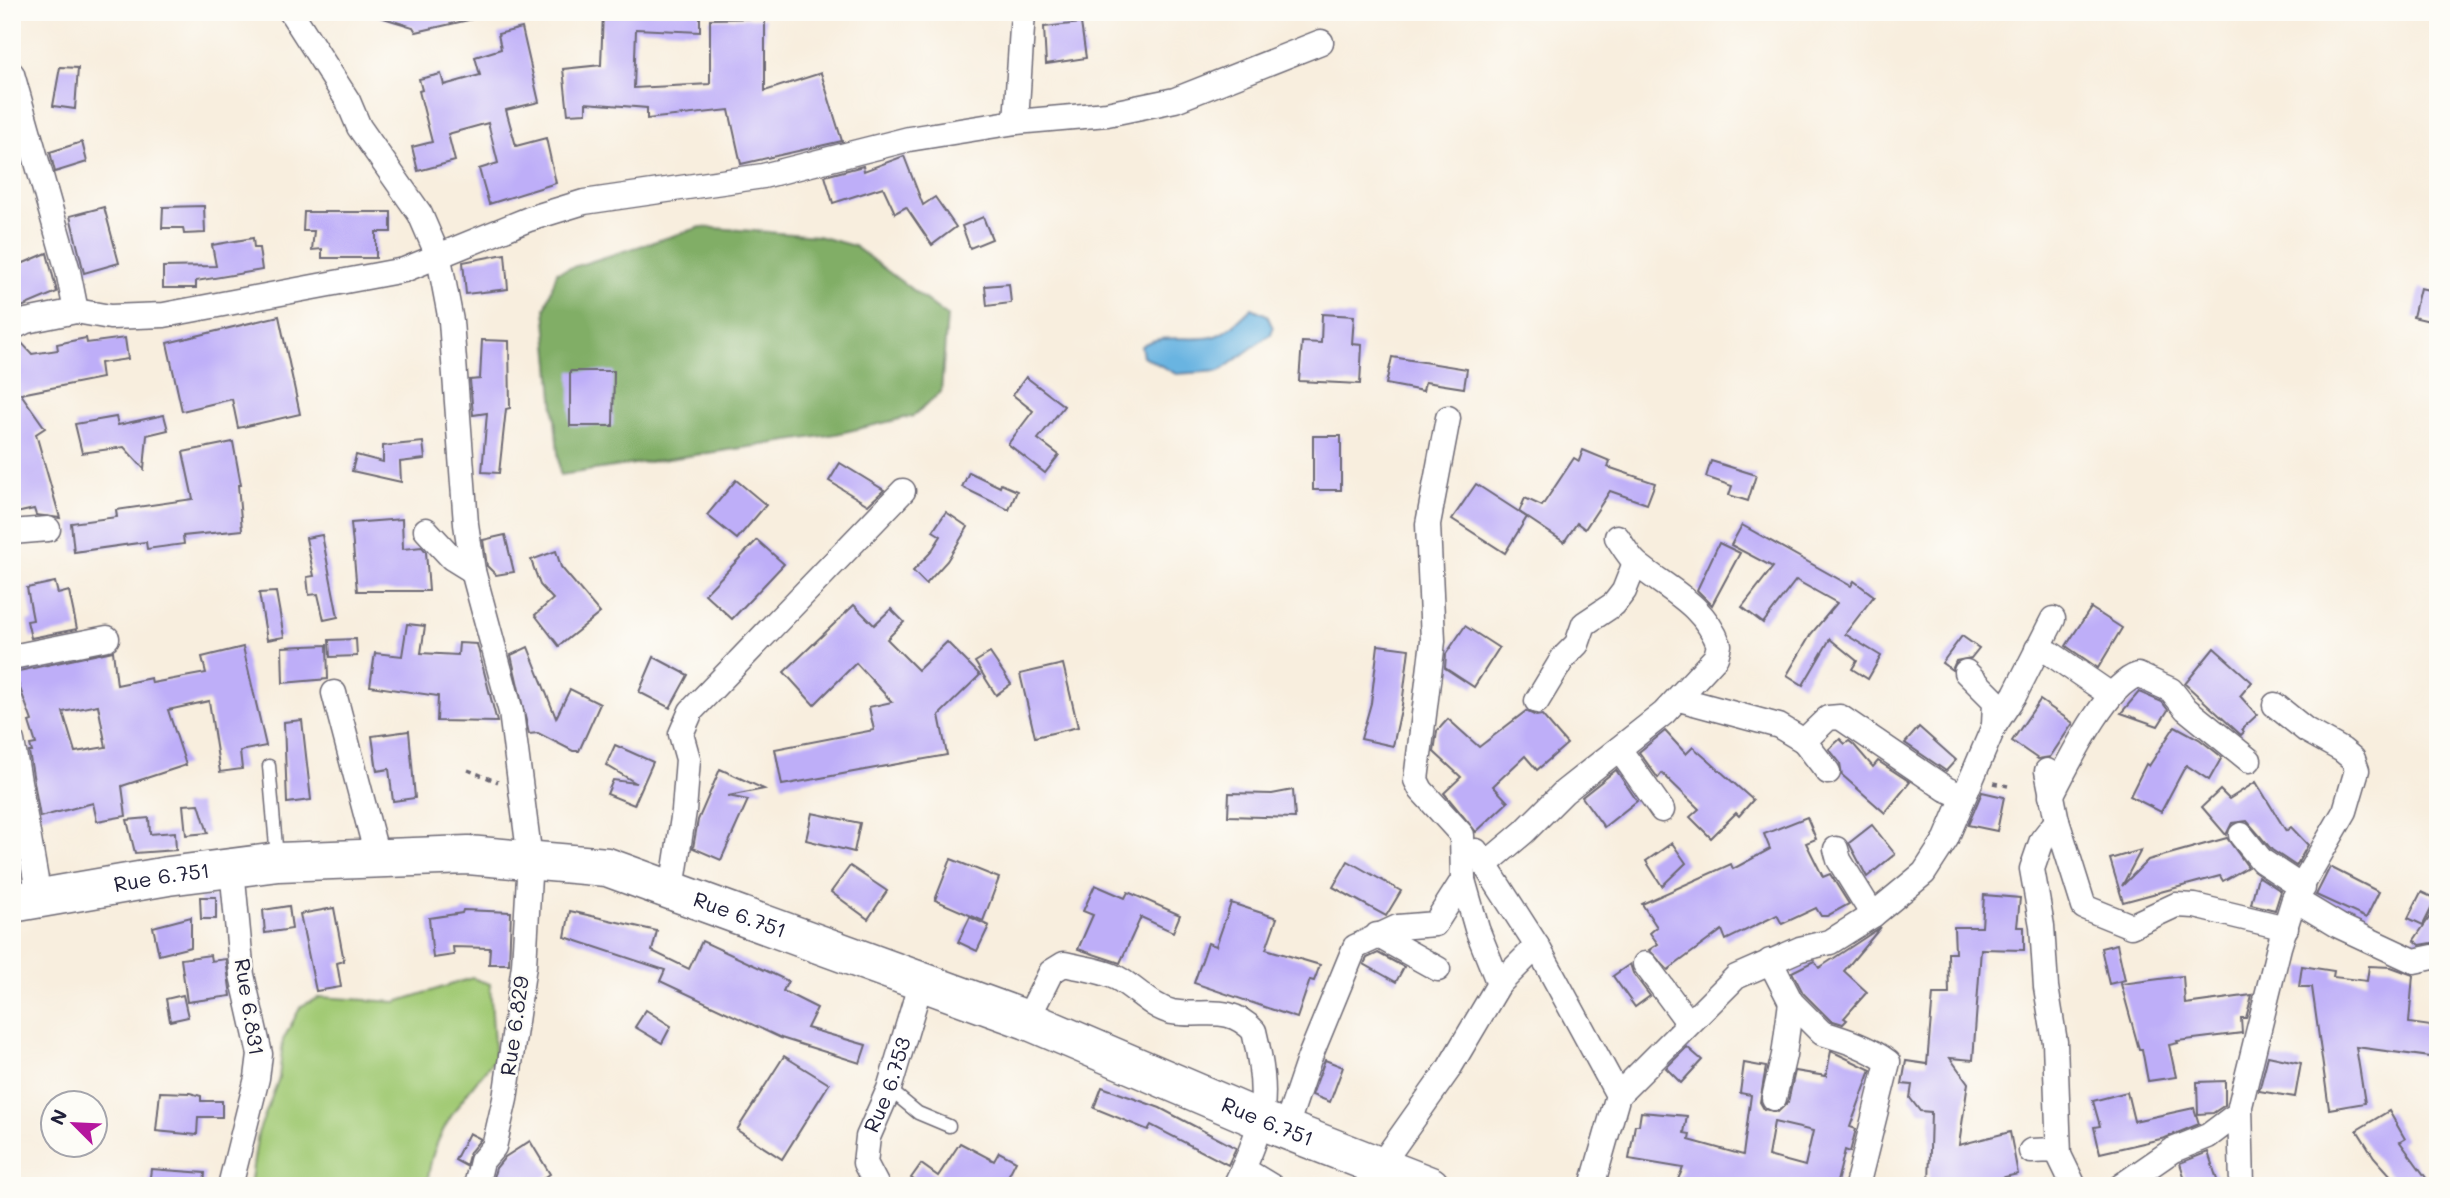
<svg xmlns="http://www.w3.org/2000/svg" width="2450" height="1198" viewBox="0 0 2450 1198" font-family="Mali,sans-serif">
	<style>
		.green { fill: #a2ca75; stroke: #627658; stroke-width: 2 }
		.forest { fill: #81ae66; stroke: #526850; stroke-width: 2 }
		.water { fill: #69b4e1; stroke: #466b8e; stroke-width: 2 }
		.building { fill: #beaef8; fill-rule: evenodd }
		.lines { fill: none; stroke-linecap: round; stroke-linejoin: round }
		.service-casing { stroke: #6d6974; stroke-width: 15 }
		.minor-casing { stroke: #6d6974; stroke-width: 27 }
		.primary-casing { stroke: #6d6974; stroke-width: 41 }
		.path { stroke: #6d6974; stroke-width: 3.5; stroke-dasharray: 5 5; stroke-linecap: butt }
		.service { stroke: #fff; stroke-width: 12 }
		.minor { stroke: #fff; stroke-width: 24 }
		.primary { stroke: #fff; stroke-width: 38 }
		.labels { text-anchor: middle; stroke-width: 5; stroke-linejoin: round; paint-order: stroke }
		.street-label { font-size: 21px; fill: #22223b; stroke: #fdfcf7 }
	</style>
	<rect width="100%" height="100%" fill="#fdfcf7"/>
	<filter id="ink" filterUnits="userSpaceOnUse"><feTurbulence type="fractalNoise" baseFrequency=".0143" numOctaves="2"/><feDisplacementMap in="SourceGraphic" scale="14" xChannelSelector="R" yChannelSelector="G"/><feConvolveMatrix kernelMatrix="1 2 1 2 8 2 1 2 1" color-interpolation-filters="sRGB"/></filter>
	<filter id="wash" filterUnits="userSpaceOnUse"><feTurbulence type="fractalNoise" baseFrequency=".00686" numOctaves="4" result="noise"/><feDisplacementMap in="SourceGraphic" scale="28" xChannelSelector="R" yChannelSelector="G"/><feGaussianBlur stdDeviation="1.57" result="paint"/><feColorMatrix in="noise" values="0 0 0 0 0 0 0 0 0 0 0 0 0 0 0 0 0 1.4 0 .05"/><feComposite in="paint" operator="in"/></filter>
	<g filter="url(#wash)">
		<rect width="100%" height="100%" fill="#f8eede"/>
		<path class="green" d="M472,978L490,984L495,1059C466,1092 427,1140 428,1186H250L258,1133L279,1078L283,1040L301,1006L320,997L396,1002Z"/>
		<path class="forest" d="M701,227L818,236L854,246L947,316L941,392L913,416L836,434L560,475L545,309L557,272Z"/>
		<path class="water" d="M1252,308L1267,315L1273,328L1271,334L1220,371L1176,374L1143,356L1141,346C1163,332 1187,342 1212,337C1228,333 1240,319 1252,308Z"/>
		<g id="blocks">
			<g class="building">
				<path d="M378,12H473V19L416,32L413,27L377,16Z"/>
				<path d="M603,12H700V32L636,29L634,88L710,84V19L765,18V91L821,73L842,141L741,164L729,110L647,119V108L586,103V113L568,114L563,69L601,65Z"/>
				<path d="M1081,23L1086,58L1046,64L1044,27Z"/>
				<path d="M522,28L539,102L506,110L516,146L546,138L556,183L489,204L479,169L498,163L488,123L448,134L455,161L418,171L412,147L432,142L419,91L422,90L419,79L441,74L444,85L480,75L475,57L501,49L498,34Z"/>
				<path d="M60,67L78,68L75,109L53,106Z"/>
				<path d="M82,142L87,162L55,172L50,152Z"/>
				<path d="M904,156L923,205L935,197L956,227L932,245L906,207L895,213L883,187L833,203L825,176L863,166L864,171Z"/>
				<path d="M204,206L205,233L184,234L183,228H162L163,207Z"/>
				<path d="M104,207L119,263L84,273L70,216Z"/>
				<path d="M304,212H391V232H376V258H322V249L312,250L314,231H303Z"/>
				<path d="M983,217L992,239L970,248L962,226Z"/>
				<path d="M253,238L254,248H259L262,270L196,281V288H163V267L216,266L212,245Z"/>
				<path d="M47,253L57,292L12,311V268Z"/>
				<path d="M505,254L508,289L466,294L463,262Z"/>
				<path d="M1009,284L1011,303L987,306L985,286Z"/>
				<path d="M2420,288L2438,292V323L2413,317Z"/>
				<path d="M1322,314L1354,316L1352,344L1362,345L1360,384L1299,381L1302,342L1321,343Z"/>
				<path d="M279,316L300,414L238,428L232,399L182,411L167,343Z"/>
				<path d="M86,338L87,343L125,338L128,359L100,363L102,378L21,394L45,428L36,434L60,518L36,515L34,509L12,514V343L20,341L32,354L58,350L57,344Z"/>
				<path d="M482,340L509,341L510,408L506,409L499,473L482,472L487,413L473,415L470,380L480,379Z"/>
				<path d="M1392,357L1467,369L1464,388L1425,382L1423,391L1386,384Z"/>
				<path d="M570,371H614L613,426H570Z"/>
				<path d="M1026,377L1064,406L1038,439L1059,455L1045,473L1008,444L1033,411L1013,395Z"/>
				<path d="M164,415L168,430L147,435L144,469L124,447L82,453L75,424L116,417L118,425Z"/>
				<rect x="1313" y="436" width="28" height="54"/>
				<path d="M233,442L241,485H238L242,530L183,536L184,544L147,549L146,542L74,552L71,523L117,517L116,510L193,499L183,452Z"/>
				<path d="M423,442L425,459L400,462L401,482L352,471L356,455L383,462V446Z"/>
				<path d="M1583,450L1610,461L1608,467L1655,483L1647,504L1610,491L1585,529L1577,523L1564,542L1519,512L1525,498L1542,506L1574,458L1579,461Z"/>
				<path d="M1711,461L1756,475L1748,501L1729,495L1732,486L1706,477Z"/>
				<path d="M840,463L884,490L868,505L829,481Z"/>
				<path d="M969,472L1000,487L1001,484L1017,491L1009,510L962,487Z"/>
				<path d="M736,480L766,505L737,539L707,515Z"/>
				<path d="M1476,484L1527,517L1505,553L1452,519Z"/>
				<path d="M946,512L968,527L947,561L926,584L913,571L931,552L941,536L933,531Z"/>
				<path d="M402,519L403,549L422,547L426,552L429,591H357L351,523Z"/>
				<path d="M1742,525L1851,586L1854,581L1874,596L1845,634L1881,656L1868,679L1852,669L1857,661L1830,639L1803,685L1787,675L1811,634L1837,603L1796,580L1763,623L1742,607L1773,567L1731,545Z"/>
				<path d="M322,535L338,617L324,620L318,594L309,595L307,577L314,576L306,538Z"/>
				<path d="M505,535L514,572L496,575L487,566L483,540Z"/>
				<path d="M757,540L784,564L732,619L705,594Z"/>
				<path d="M1719,543L1740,553L1712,605L1697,590Z"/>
				<path d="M556,551L561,567L600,613L559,646L535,615L553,599L540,585L531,560Z"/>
				<path d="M55,582L58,594L69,591L77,629L31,638L27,621L33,620L27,588Z"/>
				<path d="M276,592L284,637L267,640L259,593Z"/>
				<path d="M854,605L874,625L891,609L904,622L887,639L918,670L947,642L980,675L939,715L947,755L782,785L775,749L874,730L869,707L892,702L856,663L814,705L784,672Z"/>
				<path d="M2091,608L2122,628L2098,668L2066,646Z"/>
				<path d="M407,624L425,626L421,653L458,655L459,643L477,644L497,722L437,721L438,696L370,686L375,653L402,656Z"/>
				<path d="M1465,626L1499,648L1474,687L1445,668L1446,654Z"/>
				<path d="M1962,636L1979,648L1971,658L1956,661L1952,670L1942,663Z"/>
				<path d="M356,639L357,656L330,657L329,640Z"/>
				<path d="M327,645L328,679L283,683L282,647Z"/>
				<path d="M1378,645L1409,649L1402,705L1393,746L1361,739L1371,703Z"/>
				<path d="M243,647L266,746L240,751L242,769L220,772L209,701L168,710L186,765L122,786L126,816L97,821L93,803L40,817L29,752H32L30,745L36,744L29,722L32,721L14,672L113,651L117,685L151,678L152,683L206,673L202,657ZM98,705L106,747L75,752L63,712Z"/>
				<path d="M528,647L556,718L570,689L600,704L579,751H573L538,733L529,734L511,655Z"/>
				<path d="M2214,648L2252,682L2240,696L2257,715L2242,729L2244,732L2241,735L2185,684Z"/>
				<path d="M990,653L1011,684L996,695L975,662Z"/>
				<path d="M654,657L688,675L670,708L639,692Z"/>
				<path d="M1063,664L1078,727L1035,737L1020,674Z"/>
				<path d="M2139,692L2162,702L2168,710L2158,726L2121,713Z"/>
				<path d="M2040,700L2073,723L2050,757L2038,759L2012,741Z"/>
				<path d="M1526,711L1536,716L1542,715L1567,744L1537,770L1525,756L1493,786L1508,802L1476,832L1444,793L1461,777L1434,752L1437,731L1448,719L1479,747Z"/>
				<path d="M302,720L311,800L287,803L284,722Z"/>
				<path d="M2175,726L2199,739L2222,757L2209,780L2186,765L2161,812L2130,796L2146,764L2149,766Z"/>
				<path d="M1919,727L1956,760L1946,771L1905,743Z"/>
				<path d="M409,731L415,798L393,801L389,769L377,771L372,736Z"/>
				<path d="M1665,731L1686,754L1693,747L1753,800L1739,816L1736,813L1711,838L1690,817L1699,809L1662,773L1658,778L1639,752Z"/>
				<path d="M1840,739L1845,744L1849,741L1854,745L1873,767L1878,761L1910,782L1885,813L1842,775L1840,763L1829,749Z"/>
				<path d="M615,745L653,762L634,805L607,794L613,780L636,783L606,765Z"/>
				<path d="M720,769L764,789L728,796L748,800L721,860L693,848L698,820Z"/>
				<path d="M1616,770L1637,801L1604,827L1582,797Z"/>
				<path d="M2256,782L2286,831L2291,827L2308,845L2296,866L2272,850L2247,821L2232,823L2226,835L2202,807L2220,790L2229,799Z"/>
				<path d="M1293,790L1295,818L1228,816L1229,793L1272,794Z"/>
				<path d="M1982,792L2004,797L1997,831L1968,825Z"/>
				<path d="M199,804L208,833L186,835L183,805Z"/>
				<path d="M812,813L860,823L854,852L806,840Z"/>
				<path d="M1807,817L1816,839L1806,843L1823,877L1830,874L1849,904L1827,916H1821L1816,908L1782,924L1777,915L1726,940L1722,930L1668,970L1649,950L1658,944L1650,933L1657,927L1642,904L1731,864L1733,869L1770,849L1764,834Z"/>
				<path d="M149,818L150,834L175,832L176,850L135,853L127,820Z"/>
				<path d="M1872,825L1895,854L1867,877L1849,843Z"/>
				<path d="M2227,838L2248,867L2223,881L2220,876L2123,902L2110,859L2141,850L2122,886L2148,860Z"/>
				<path d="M1672,843L1686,863L1662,886L1646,861Z"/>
				<path d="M951,859L999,878L983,921L935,900Z"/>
				<path d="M1348,861L1401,891L1386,916L1333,887Z"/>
				<path d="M850,866L887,891L868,919L831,892Z"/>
				<path d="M2330,867L2379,892L2366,918L2316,895Z"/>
				<path d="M2258,876L2281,891L2275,910L2251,904Z"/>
				<path d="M1095,885L1125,898L1128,892L1180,915L1173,932L1141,917L1120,963L1078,949L1093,915L1083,911Z"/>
				<path d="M2421,892L2436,899L2423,925L2408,918Z"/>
				<path d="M1984,895L2020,898L2017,927H2024V950L1981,949L1973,1060L1950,1058L1968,1083L1959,1145L2010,1132L2018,1174L1965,1186H1929L1931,1112L1920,1111L1910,1098L1912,1085L1902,1084L1906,1061L1927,1064L1933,994H1949L1948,953H1955L1954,927H1982Z"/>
				<path d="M200,897H216V919H201Z"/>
				<path d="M1231,903L1277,918L1266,949L1320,965L1314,981L1310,980L1297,1018L1194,983L1208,943L1216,946Z"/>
				<path d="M2438,905V942L2420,945L2414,940Z"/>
				<path d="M289,906L292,929L265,933L263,910Z"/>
				<path d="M334,908L344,961L337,963L341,987L316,991L300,914Z"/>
				<path d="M463,910L511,912L509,964H489L490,948L453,947L454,955L433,958L429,918L462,913Z"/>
				<path d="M570,911L657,931L652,951L689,969L702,941L788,981L783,991L817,1008L807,1028L866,1045L860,1063L781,1038L660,981L665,970L565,937Z"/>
				<path d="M191,917V947L159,955L153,927Z"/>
				<path d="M970,917L989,926L977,951L958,942Z"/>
				<path d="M1881,927L1844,971L1867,992L1844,1018L1847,1020L1843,1024L1830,1020L1803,993L1792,972L1814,961L1819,968Z"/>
				<path d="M2117,944L2125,980L2109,984L2101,948Z"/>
				<path d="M1378,953L1404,967L1396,982L1364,964L1367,958Z"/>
				<path d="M210,955L211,961L226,959L231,996L187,1002L181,959Z"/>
				<path d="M1630,964L1633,973L1650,996L1635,1007L1613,976Z"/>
				<path d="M2302,966L2334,971L2333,977L2367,981L2369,966L2391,967L2413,975L2409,1023L2438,1027V1058L2356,1047L2365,1103L2329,1109L2312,987H2299Z"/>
				<path d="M2183,976L2185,1004L2252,995L2246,1018H2241L2242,1033L2177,1041L2178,1043L2169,1045L2176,1077L2148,1081L2142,1049H2139L2121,984Z"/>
				<path d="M183,995L188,1017L170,1021L166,999Z"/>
				<path d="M646,1010L671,1026L662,1043L635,1027Z"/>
				<path d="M1687,1047L1702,1060L1681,1083L1666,1068Z"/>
				<path d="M1831,1051L1871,1070L1850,1127L1856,1129L1850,1152L1845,1150L1836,1186H1675L1683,1168L1629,1159L1635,1125H1639L1641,1112L1687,1116L1684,1133L1690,1134L1689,1140L1743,1155L1751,1095L1740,1093L1744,1063L1766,1067L1760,1102L1764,1109L1778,1112L1788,1102L1795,1071L1826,1076ZM1774,1122L1813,1131L1805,1166L1768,1156Z"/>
				<path d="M784,1056L829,1084L782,1159L737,1130Z"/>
				<path d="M2268,1056L2301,1063L2295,1097L2259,1091Z"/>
				<path d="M1325,1060L1343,1067L1330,1102L1312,1095Z"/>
				<path d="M2225,1081V1105L2213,1113L2198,1114L2197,1082Z"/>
				<path d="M1102,1087L1160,1108L1236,1148L1228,1165L1151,1125L1148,1130L1094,1108Z"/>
				<path d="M160,1092L190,1093L201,1096V1101H222V1117H198L197,1135L156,1131Z"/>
				<path d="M2127,1092L2134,1121L2194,1108L2199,1124L2165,1138L2100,1153L2094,1127L2100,1126L2093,1101Z"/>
				<path d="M2389,1111L2405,1139L2400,1142L2432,1186H2400L2374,1157L2357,1130Z"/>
				<path d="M469,1133L481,1139L470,1152L466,1166L455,1160Z"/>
				<path d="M530,1141L550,1174L532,1186H500L494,1175L496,1168L505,1157Z"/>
				<path d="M960,1143L994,1161L999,1152L1016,1161L1003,1186H922L911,1178L921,1164L938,1176Z"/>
				<path d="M2208,1152L2219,1186H2187L2180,1163Z"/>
				<path d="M151,1169L205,1173L204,1186H149Z"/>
			</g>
		</g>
	</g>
	<g filter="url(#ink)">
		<use href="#blocks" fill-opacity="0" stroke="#6d6974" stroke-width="2"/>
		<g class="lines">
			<g class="service-casing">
				<g id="service">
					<path d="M269,766L277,858"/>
					<path d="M889,1089L918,1113L949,1126"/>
				</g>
			</g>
			<g class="minor-casing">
				<g id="minor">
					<path d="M291,12L348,101L359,127L420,214L439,258L451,321L466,524L473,571L511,712L530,859L524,965L505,1099L494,1147L482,1161L476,1186"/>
					<path d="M12,74L68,271L76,311"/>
					<path d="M1016,122L1107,114L1175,100L1321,42"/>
					<path d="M12,328L26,321L76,311L110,317L164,315L404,270L529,219L584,202L763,176L909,139L1016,122L1023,12"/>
					<path d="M1448,418L1428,524L1433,641L1416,780L1421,790L1462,835L1463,880L1477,929L1499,984"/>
					<path d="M426,530L452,558L473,571"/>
					<path d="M12,532L48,529"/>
					<path d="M2037,649L2050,653L2111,695"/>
					<path d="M12,657L107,638"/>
					<path d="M1966,672L1995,701L1994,726"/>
					<path d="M334,693L377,856"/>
					<path d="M1679,699L1779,726L1804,741L1828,718L1840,717L1946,789L1962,796"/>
					<path d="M1537,701L1563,658L1577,644L1584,624L1614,604L1624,591L1635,563"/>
					<path d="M12,741L39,897"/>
					<path d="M1804,741L1828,772"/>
					<path d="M1619,749L1662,810"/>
					<path d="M2047,771L2057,821L2084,907L2131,926L2176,905L2195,906L2286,928"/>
					<path d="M2051,796C2067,766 2106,684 2138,675L2171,690L2186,709L2249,760"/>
					<path d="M2057,821L2042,840L2032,869L2042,926L2046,987L2055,1042L2059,1155L2074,1186"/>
					<path d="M2241,835L2262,861L2303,888"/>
					<path d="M1836,849L1839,860L1873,915"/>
					<path d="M1476,851L1537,946L1618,1095L1592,1186"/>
					<path d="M1486,864L1524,832L1564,792L1664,713L1716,657L1719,645C1703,603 1668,590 1637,564C1629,557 1623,546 1617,537"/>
					<path d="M672,889L684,811L688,759L681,734L691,711L903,491"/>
					<path d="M2294,899L2339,926L2414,961L2438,956"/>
					<path d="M1377,935L1438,969"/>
					<path d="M1770,961L1791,1002L1822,1033C1845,1040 1868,1047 1888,1062L1857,1186"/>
					<path d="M1645,964L1688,1022"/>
					<path d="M1027,1020L1051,972L1064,964C1081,968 1101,970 1117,978C1136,988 1151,1007 1172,1012C1205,1018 1227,1003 1254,1031C1270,1098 1265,1124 1235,1186"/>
					<path d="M1618,1095L1736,977L1800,949L1830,942L1873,915L1924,873L1946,839L1994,726L2015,694L2053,619"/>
					<path d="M1774,1098L1784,1055L1791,1002"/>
					<path d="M1286,1127L1309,1059L1355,947L1398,927L1435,924L1463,880"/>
					<path d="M2031,1151L2056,1150L2059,1155"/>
					<path d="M1243,1169L1271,1186"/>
					<path d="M230,1186L257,1078L260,1054L242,975L232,868"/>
					<path id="s1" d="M877,1186L865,1163L868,1137L889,1089L921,982"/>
					<path d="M1366,1186L1448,1070L1499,984L1537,946"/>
					<path d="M2121,1186L2173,1150L2208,1136L2232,1118H2238"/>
					<path d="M2242,1186L2240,1106L2279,947L2294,899L2345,811L2357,770L2353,759L2342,750L2306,730L2275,705"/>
				</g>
			</g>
			<g class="primary-casing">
				<g id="primary">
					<path id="s2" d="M12,903L168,876L278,862L468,855L607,867L1027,1020L1261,1120L1430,1186"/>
				</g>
			</g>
			<g class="path">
				<path d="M468,770L498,782"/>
				<path d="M1994,783L2008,786"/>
			</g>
			<use href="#service" class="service"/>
			<use href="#minor" class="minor"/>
			<use href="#primary" class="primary"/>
		</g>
	</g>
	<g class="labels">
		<g class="street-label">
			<text dy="7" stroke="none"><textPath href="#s2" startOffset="152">Rue 6.751</textPath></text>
			<text dy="7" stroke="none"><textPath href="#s2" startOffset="740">Rue 6.751</textPath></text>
			<text transform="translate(249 1007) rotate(81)" y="7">Rue 6.831</text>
			<text transform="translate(515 1026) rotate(-82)" y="7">Rue 6.829</text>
			<text dy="7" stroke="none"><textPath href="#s1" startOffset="108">Rue 6.753</textPath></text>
			<text dy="7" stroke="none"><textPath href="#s2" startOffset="1307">Rue 6.751</textPath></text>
		</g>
	</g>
	<rect width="2450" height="1198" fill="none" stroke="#fdfcf7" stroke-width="42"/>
	<g transform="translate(74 1124) rotate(294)"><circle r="33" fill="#fdfcf7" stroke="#a5a5ac" stroke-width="2"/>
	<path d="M0-5L12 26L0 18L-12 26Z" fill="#b5179e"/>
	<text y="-10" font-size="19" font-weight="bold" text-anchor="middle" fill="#22223b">N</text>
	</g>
</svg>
